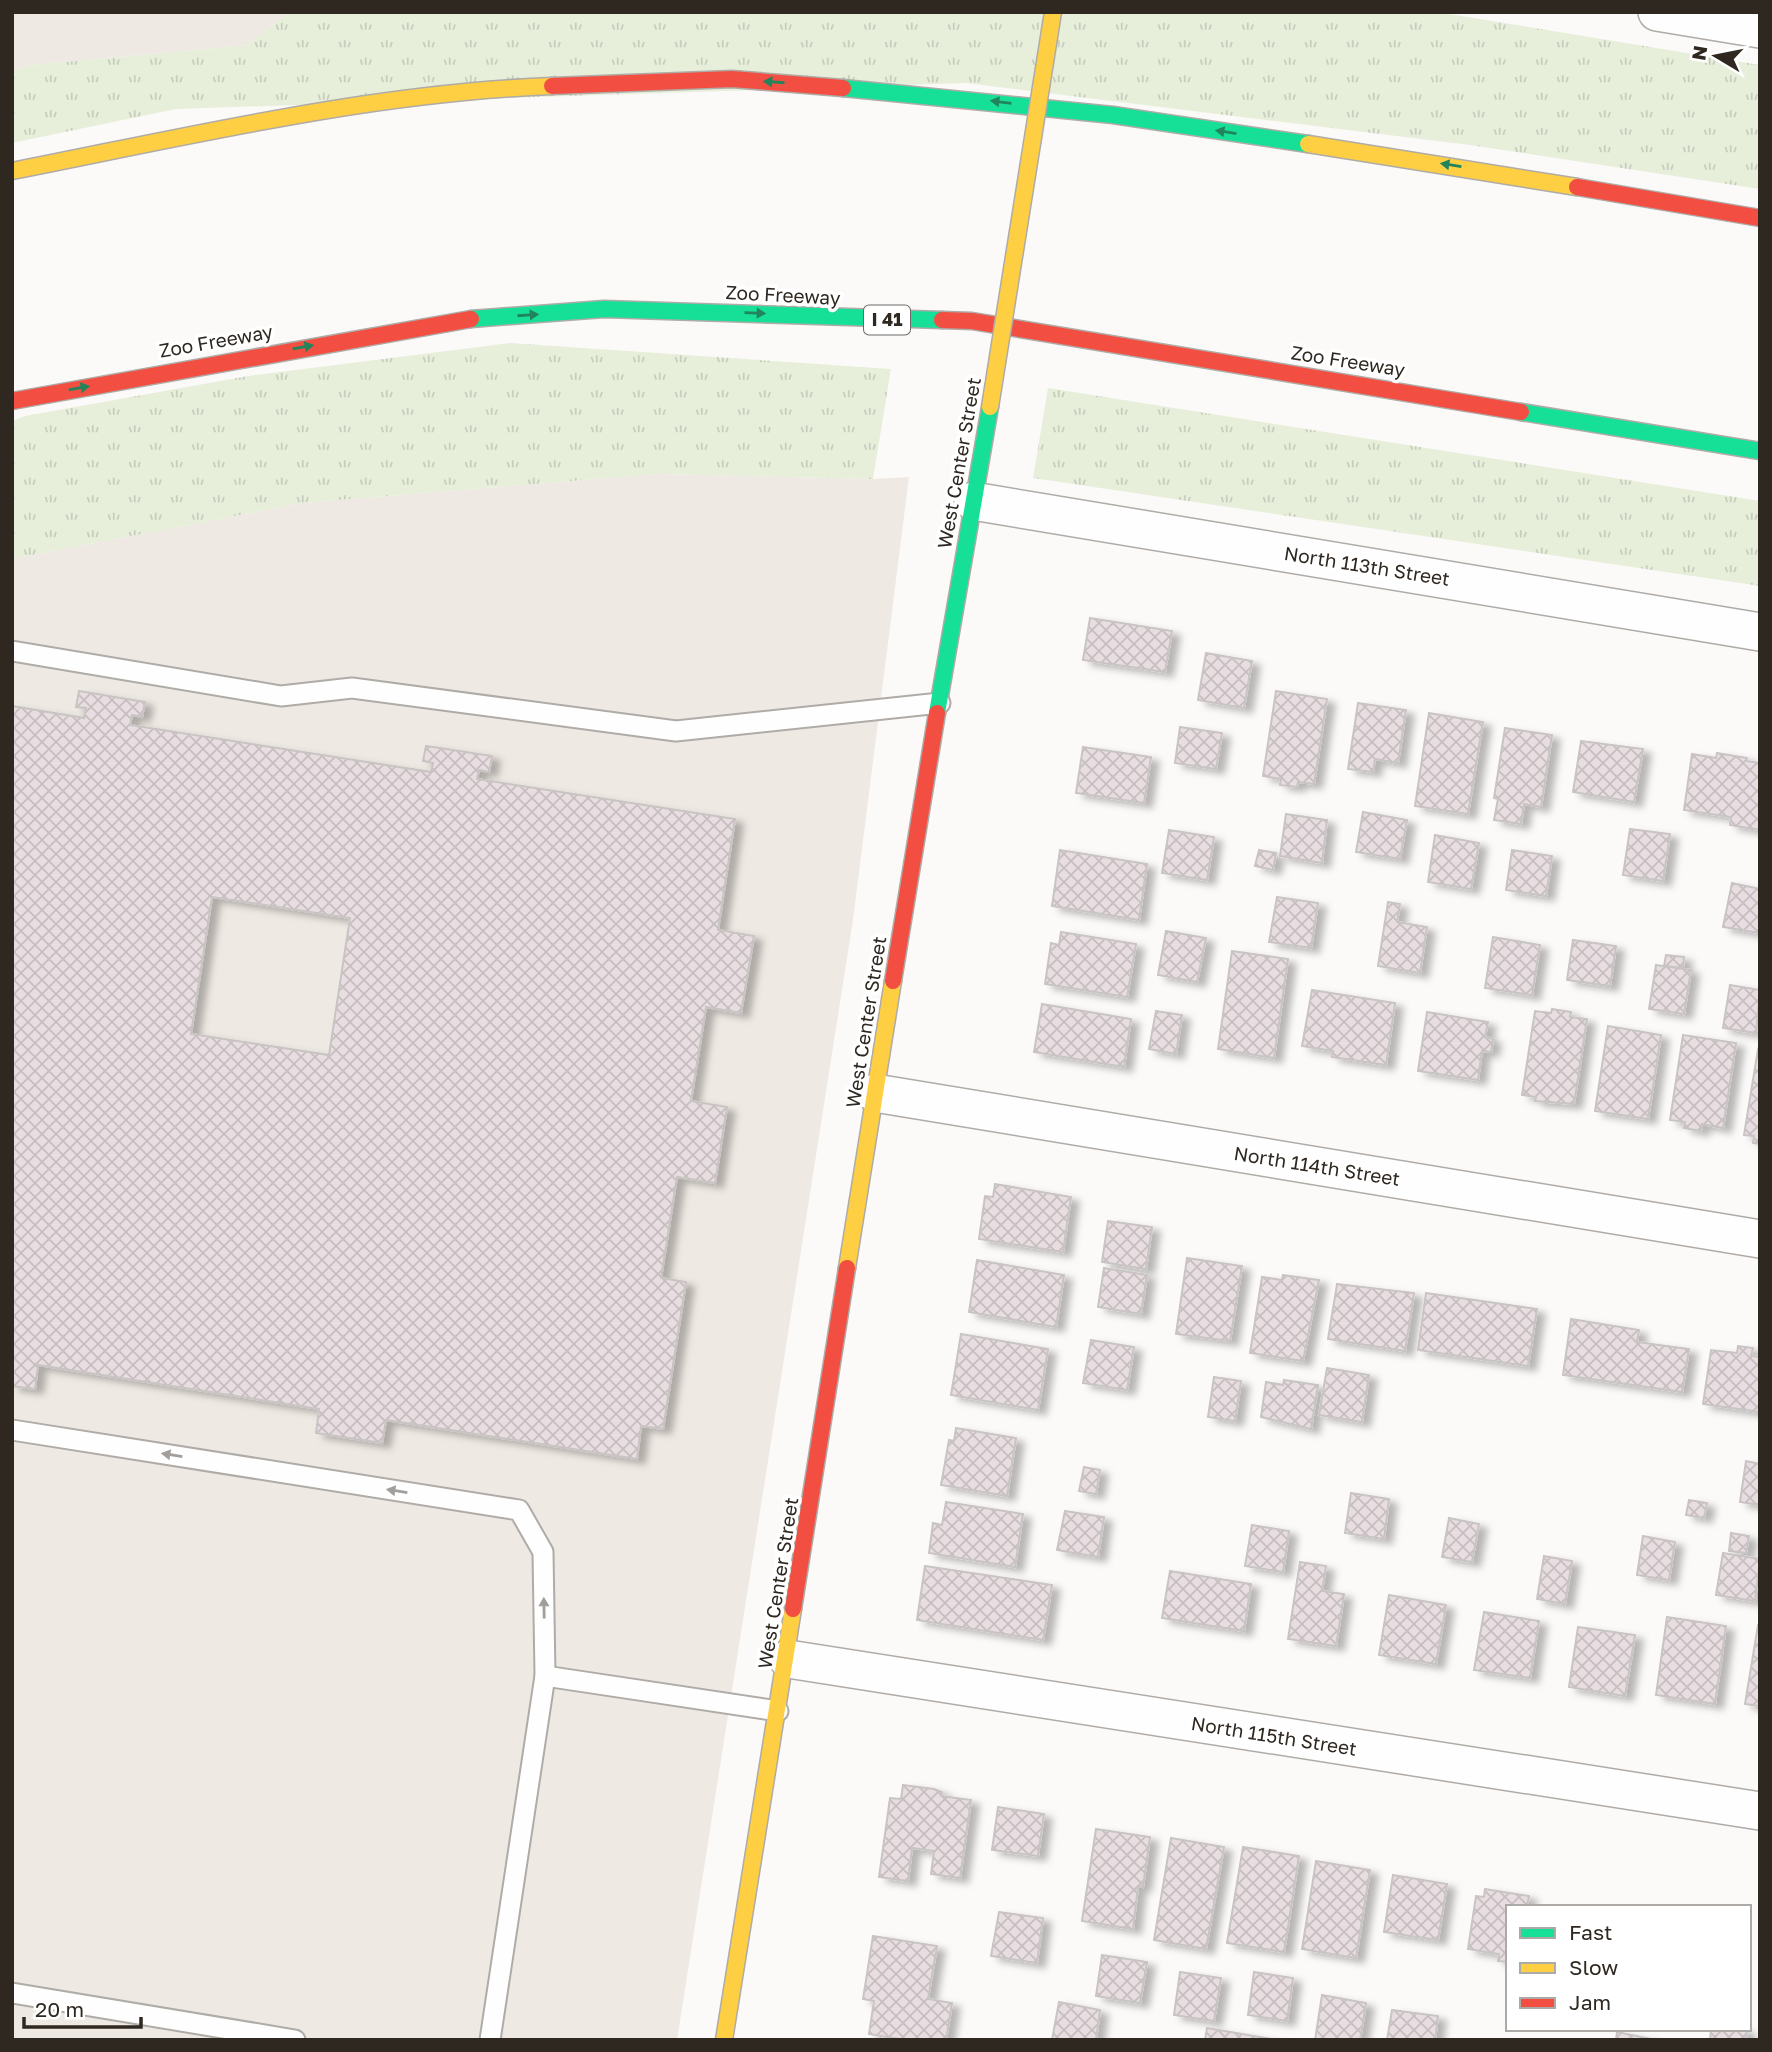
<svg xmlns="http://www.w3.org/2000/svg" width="1772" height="2052" viewBox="0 0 1772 2052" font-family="'Golos Text',sans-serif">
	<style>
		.built { fill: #efe9e3 }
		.grass { fill: url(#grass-tufts) }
		.building { fill: url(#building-cross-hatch); stroke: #c9c4c4; stroke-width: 2; fill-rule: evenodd; filter: url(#shadow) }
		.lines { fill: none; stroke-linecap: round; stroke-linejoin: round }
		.lane-casing { stroke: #afaba7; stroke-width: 23 }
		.street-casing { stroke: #afaba7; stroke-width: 40 }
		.fast-casing { stroke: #afaba7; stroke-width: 19 }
		.slow-casing { stroke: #afaba7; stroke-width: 19 }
		.jam-casing { stroke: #afaba7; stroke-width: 19 }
		.lane { stroke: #fffefe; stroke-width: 19 }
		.street { stroke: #fffefe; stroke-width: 37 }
		.fast { stroke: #16e098; stroke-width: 16 }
		.slow { stroke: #ffcf43; stroke-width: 16 }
		.jam { stroke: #f24e42; stroke-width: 16 }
		.slow-bridge-casing { stroke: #afaba7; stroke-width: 19; stroke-linecap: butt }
		.slow-bridge { stroke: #ffcf43; stroke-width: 16 }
		.oneway { fill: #22845c }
		.oneway2 { fill: #a19e9b }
		.labels { text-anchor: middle; stroke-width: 7; stroke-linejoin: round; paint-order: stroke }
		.shield { fill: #fff; stroke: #6d6864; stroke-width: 2 }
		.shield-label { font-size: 18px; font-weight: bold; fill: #2f2821 }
		.street-label { font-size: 19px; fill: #2f2821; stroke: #fff }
	</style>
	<defs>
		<pattern id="grass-tufts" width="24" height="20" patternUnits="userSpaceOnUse" patternTransform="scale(1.75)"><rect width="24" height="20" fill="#e7efdb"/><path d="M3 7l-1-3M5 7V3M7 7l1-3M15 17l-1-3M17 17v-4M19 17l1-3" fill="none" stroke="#c6cdbc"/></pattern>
		<pattern id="building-cross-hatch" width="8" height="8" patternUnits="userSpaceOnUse" patternTransform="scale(1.75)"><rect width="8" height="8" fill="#e8dde0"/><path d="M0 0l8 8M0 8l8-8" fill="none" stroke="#c7bec0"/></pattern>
		<filter id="shadow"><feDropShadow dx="8" dy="4.5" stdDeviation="3.5" flood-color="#0004"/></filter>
	</defs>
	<rect width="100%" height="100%" fill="#fcfaf8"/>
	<g class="built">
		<path d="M12,12H289L247,45L32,65L12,70Z"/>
		<path d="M659,474L873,479L909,477L853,920L677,2040H12V559L302,503Z"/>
	</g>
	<g class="grass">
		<path d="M289,12H1437L1760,65V189L1470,145L966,83L176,109L12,143V70L32,65L247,45Z"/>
		<path d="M510,343L891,369L873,479L659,474L302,503L12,559V421L25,416L248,376Z"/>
		<path d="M1048,388L1760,501V586L1033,478Z"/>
	</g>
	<g class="building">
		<path d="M1090,618L1172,631L1165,672L1083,660Z"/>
		<path d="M1206,653L1252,661L1244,708L1198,700Z"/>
		<path d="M79,691L145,702L142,717L132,715L130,725L431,772L433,763L423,761L426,746L492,756L489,772L479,770L477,779L735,819L718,930L754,936L741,1013L706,1007L691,1101L727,1107L715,1183L677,1177L661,1278L686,1282L663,1429L641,1426L637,1459L386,1420L382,1443L316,1433L319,1409L38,1365L35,1389L12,1386V706L84,718L86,708L76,707ZM212,897L350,918L329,1055L191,1034Z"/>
		<path d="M1276,691L1327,699L1314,784L1298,782L1297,787L1280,785L1281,779L1263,776Z"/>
		<path d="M1358,703L1406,710L1398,763L1375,759L1373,772L1348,769Z"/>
		<path d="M1429,713L1483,722L1468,814L1415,806Z"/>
		<path d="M1180,727L1222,733L1216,769L1175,763Z"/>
		<path d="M1505,728L1552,735L1541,807L1524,804L1521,824L1494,820L1498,799L1494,798Z"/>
		<path d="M1581,741L1643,749L1634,802L1573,792Z"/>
		<path d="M1083,747L1151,757L1144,803L1076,793Z"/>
		<path d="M1717,753L1747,758L1746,761L1760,763V830L1730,825L1731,817L1684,810L1692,754L1716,758Z"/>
		<path d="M1363,812L1407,820L1400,859L1356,852Z"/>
		<path d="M1286,814L1327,820L1322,863L1280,856Z"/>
		<path d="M1630,829L1670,834L1663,881L1623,875Z"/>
		<path d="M1169,830L1214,837L1207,880L1162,873Z"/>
		<path d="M1435,835L1479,843L1471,889L1428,882Z"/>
		<path d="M1060,850L1147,864L1139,920L1052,906Z"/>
		<path d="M1259,850L1276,853L1273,870L1255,866Z"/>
		<path d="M1512,850L1552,856L1546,896L1506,890Z"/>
		<path d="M1732,883L1760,889V933L1723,927Z"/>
		<path d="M1277,897L1318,903L1311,948L1269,942Z"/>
		<path d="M1388,902L1400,904L1397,922L1427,927L1420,973L1378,966Z"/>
		<path d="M1166,931L1206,938L1197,982L1158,975Z"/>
		<path d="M1061,932L1136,944L1127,997L1045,984L1051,943L1059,945Z"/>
		<path d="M1493,937L1540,945L1532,995L1485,988Z"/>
		<path d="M1573,940L1616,946L1610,986L1567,980Z"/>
		<path d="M1232,951L1288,959L1274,1058L1218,1049Z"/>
		<path d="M1666,955L1684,957L1683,968L1664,966Z"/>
		<path d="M1656,965L1691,970L1684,1014L1649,1009Z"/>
		<path d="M1730,985L1760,990L1756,1033L1723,1028Z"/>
		<path d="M1312,990L1395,1003L1386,1065L1332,1057L1333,1051L1302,1046Z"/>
		<path d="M1042,1004L1131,1019L1124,1067L1034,1052Z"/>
		<path d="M1552,1009L1571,1012L1570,1017L1587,1019L1574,1104L1535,1101L1536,1097L1522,1095L1535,1011L1551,1013Z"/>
		<path d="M1156,1011L1182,1015L1176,1054L1149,1049Z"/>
		<path d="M1427,1012L1488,1022L1485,1037L1493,1039L1491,1052L1482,1051L1478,1080L1418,1071Z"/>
		<path d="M1608,1026L1661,1035L1648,1119L1595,1111Z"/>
		<path d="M1683,1035L1736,1043L1723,1128L1702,1124L1701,1131L1684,1128L1685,1122L1670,1120Z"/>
		<path d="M1758,1049L1760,1050V1144L1753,1143L1754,1136L1744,1135Z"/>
		<path d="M995,1184L1071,1197L1063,1252L979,1239L985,1196L993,1197Z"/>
		<path d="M1108,1221L1152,1227L1146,1269L1102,1262Z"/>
		<path d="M1187,1258L1242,1266L1230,1341L1176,1334Z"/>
		<path d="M977,1260L1064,1275L1056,1327L969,1312Z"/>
		<path d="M1104,1268L1147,1275L1141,1314L1098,1307Z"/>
		<path d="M1283,1275L1319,1280L1303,1361L1250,1353L1262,1277L1282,1280Z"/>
		<path d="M1337,1284L1414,1293L1405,1351L1328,1339Z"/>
		<path d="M1426,1293L1537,1309L1528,1366L1418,1350Z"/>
		<path d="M1571,1319L1639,1330L1637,1342L1689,1349L1682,1392L1563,1375Z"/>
		<path d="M961,1334L1048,1349L1038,1410L951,1395Z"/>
		<path d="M1091,1340L1134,1347L1127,1390L1083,1383Z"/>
		<path d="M1738,1346L1753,1348L1751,1356L1760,1357V1412L1703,1404L1711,1350L1737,1353Z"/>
		<path d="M1327,1368L1369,1375L1362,1422L1319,1415Z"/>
		<path d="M1214,1377L1241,1381L1235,1421L1208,1417Z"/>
		<path d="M1284,1380L1318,1385L1311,1429L1261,1417L1266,1382L1283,1385Z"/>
		<path d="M956,1428L1016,1438L1007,1496L941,1485L949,1440L954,1441Z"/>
		<path d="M1746,1461L1760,1464V1505L1740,1502Z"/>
		<path d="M1084,1467L1100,1470L1096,1494L1079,1491Z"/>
		<path d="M1351,1493L1389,1499L1384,1539L1345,1533Z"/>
		<path d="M1689,1500L1707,1503L1704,1518L1686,1515Z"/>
		<path d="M946,1502L1023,1514L1015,1567L929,1553L933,1523L942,1525Z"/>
		<path d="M1065,1511L1104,1517L1098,1557L1057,1550Z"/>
		<path d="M1449,1518L1479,1524L1472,1562L1442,1557Z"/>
		<path d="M1252,1525L1289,1531L1283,1572L1245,1566Z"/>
		<path d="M1731,1533L1749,1536L1746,1553L1729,1551Z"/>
		<path d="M1643,1536L1675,1542L1669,1580L1637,1575Z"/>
		<path d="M1723,1553L1760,1559L1755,1601L1716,1595Z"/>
		<path d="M1544,1556L1572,1561L1565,1604L1537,1599Z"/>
		<path d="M1300,1562L1326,1566L1322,1591L1344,1594L1336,1646L1288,1639Z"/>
		<path d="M925,1566L1052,1585L1043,1640L917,1620Z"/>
		<path d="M1170,1571L1251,1584L1244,1631L1162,1618Z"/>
		<path d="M1389,1595L1446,1605L1436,1664L1379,1655Z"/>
		<path d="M1484,1612L1539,1621L1530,1678L1474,1670Z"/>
		<path d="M1667,1617L1726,1626L1715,1704L1656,1695Z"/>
		<path d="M1758,1625H1760V1706L1745,1704Z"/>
		<path d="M1578,1627L1635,1635L1625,1696L1569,1687Z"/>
		<path d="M903,1785L934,1789L942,1792L941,1796L971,1800L960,1878L931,1874L934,1851L912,1848L908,1881L879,1877L890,1798L901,1799Z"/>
		<path d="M998,1807L1044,1814L1038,1856L992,1850Z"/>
		<path d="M1096,1829L1150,1837L1143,1887L1138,1886L1133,1929L1082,1921Z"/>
		<path d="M1171,1838L1224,1847L1206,1949L1154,1940Z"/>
		<path d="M1243,1847L1299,1856L1284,1952L1227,1943Z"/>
		<path d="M1316,1861L1370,1870L1356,1958L1302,1949Z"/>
		<path d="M1393,1875L1447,1884L1438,1940L1384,1932Z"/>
		<path d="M1485,1889L1529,1896L1527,1907H1508V1962L1498,1961L1499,1954L1468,1949L1476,1896L1484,1897Z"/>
		<path d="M999,1912L1043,1918L1037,1963L991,1956Z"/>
		<path d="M873,1936L937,1946L928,1999L952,2003L946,2040H905L869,2034L874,2001L863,1999Z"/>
		<path d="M1102,1955L1147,1962L1140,2003L1096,1996Z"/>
		<path d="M1180,1972L1221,1978L1214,2021L1174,2015Z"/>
		<path d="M1254,1972L1293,1978L1287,2021L1248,2015Z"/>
		<path d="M1322,1995L1366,2003L1360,2040H1315Z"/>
		<path d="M1059,2002L1100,2010L1096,2040H1052Z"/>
		<path d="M1392,2010L1438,2016L1435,2040H1387Z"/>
		<path d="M1207,2028L1277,2040H1205Z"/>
		<path d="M1711,2029H1747L1746,2040H1710Z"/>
		<path d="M1617,2032L1656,2040H1616Z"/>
	</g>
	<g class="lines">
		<g class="lane-casing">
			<g id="lane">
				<path d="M12,651L281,696L352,688L676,731L940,703"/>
				<path d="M12,1430L519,1510L543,1552L545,1676L490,2040"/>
				<path d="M545,1676L778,1711"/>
				<path d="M12,1993L295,2040"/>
			</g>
		</g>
		<g class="street-casing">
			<g id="street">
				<path d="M1657,12L1760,29"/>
				<path d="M973,501L1760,632"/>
				<path d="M875,1093L1760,1239"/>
				<path d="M788,1659L1760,1811"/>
			</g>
		</g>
		<g class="fast-casing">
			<g id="fast">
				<path d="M843,88L1113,115L1308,144"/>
				<path d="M471,319L604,309L942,320"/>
				<path d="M1521,412L1760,451"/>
				<path d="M937,713L990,407"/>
			</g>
		</g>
		<g class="slow-casing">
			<g id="slow">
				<path d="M1308,144L1577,187"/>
				<path d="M12,171C190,136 370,93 552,86"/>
				<path d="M847,1268L893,981"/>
				<path d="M724,2040L793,1609"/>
			</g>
		</g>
		<g class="jam-casing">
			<g id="jam">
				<path d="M552,86L732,79L843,88"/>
				<path d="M1577,187L1760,218"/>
				<path d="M942,320L972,321L1521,412"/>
				<path d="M12,401L471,319"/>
				<path d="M893,981L937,713"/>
				<path d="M793,1609L847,1268"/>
			</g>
		</g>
		<use href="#lane" class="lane"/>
		<use href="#street" class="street"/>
		<use href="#fast" class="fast"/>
		<use href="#slow" class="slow"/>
		<use href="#jam" class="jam"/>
		<g class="slow-bridge-casing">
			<path id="slow-bridge" d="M990,407L1053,12"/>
		</g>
		<use href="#slow-bridge" class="slow-bridge"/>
	</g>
	<defs><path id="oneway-solid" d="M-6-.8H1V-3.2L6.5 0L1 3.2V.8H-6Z" transform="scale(1.75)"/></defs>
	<g class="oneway">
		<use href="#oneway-solid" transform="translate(774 82) rotate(-176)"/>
		<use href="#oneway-solid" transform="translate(1001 102) rotate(-173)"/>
		<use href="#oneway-solid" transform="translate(1226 132) rotate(-171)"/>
		<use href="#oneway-solid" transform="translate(1451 165) rotate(-171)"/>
		<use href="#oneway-solid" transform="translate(755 313) rotate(2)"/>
		<use href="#oneway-solid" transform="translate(528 315) rotate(-4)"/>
		<use href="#oneway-solid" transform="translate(303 347) rotate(-10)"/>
		<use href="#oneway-solid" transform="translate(79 388) rotate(-10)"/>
	</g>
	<g class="oneway2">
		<use href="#oneway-solid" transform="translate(172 1455) rotate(-171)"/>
		<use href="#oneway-solid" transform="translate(397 1491) rotate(-171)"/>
		<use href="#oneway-solid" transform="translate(544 1608) rotate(-91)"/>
	</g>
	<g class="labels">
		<rect class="shield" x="864" y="305.5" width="46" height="29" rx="5"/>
		<g class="shield-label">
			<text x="887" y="326">I 41</text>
		</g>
		<g class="street-label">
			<text transform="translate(783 295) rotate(3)" y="7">Zoo Freeway</text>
			<text transform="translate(216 341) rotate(-10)" y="7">Zoo Freeway</text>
			<text transform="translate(1348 361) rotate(9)" y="7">Zoo Freeway</text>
			<text transform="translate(959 463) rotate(-80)" y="7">West Center Street</text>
			<text transform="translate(1367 566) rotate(9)" y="7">North 113th Street</text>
			<text transform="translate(866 1022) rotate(-81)" y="7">West Center Street</text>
			<text transform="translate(1317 1166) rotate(9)" y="7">North 114th Street</text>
			<text transform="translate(778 1583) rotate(-81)" y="7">West Center Street</text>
			<text transform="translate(1274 1736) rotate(9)" y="7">North 115th Street</text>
		</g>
	</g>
	<rect width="1772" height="2052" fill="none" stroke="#2f2821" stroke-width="28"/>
	<rect x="1506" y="1905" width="245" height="126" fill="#ffffff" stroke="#aca9a6" stroke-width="2"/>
	<rect x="1520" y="1928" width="35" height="10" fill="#16e098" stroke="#aca9a6" stroke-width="2"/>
	<text x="1569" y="1940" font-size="21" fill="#2f2821">Fast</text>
	<rect x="1520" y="1963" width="35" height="10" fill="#ffcf43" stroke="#aca9a6" stroke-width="2"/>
	<text x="1569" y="1975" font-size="21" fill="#2f2821">Slow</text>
	<rect x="1520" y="1998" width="35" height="10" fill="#f24e42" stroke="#aca9a6" stroke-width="2"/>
	<text x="1569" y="2010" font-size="21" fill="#2f2821">Jam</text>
	<g transform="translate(1716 56) rotate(280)" stroke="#ffffff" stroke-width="5" paint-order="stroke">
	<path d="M0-5L12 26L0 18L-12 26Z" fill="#2f2821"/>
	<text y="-10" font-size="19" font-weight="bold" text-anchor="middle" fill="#2f2821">N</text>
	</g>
	<path d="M24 2017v10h117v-10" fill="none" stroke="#2f2821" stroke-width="3.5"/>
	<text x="35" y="2017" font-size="21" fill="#2f2821" stroke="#ffffff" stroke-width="5" paint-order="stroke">20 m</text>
</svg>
